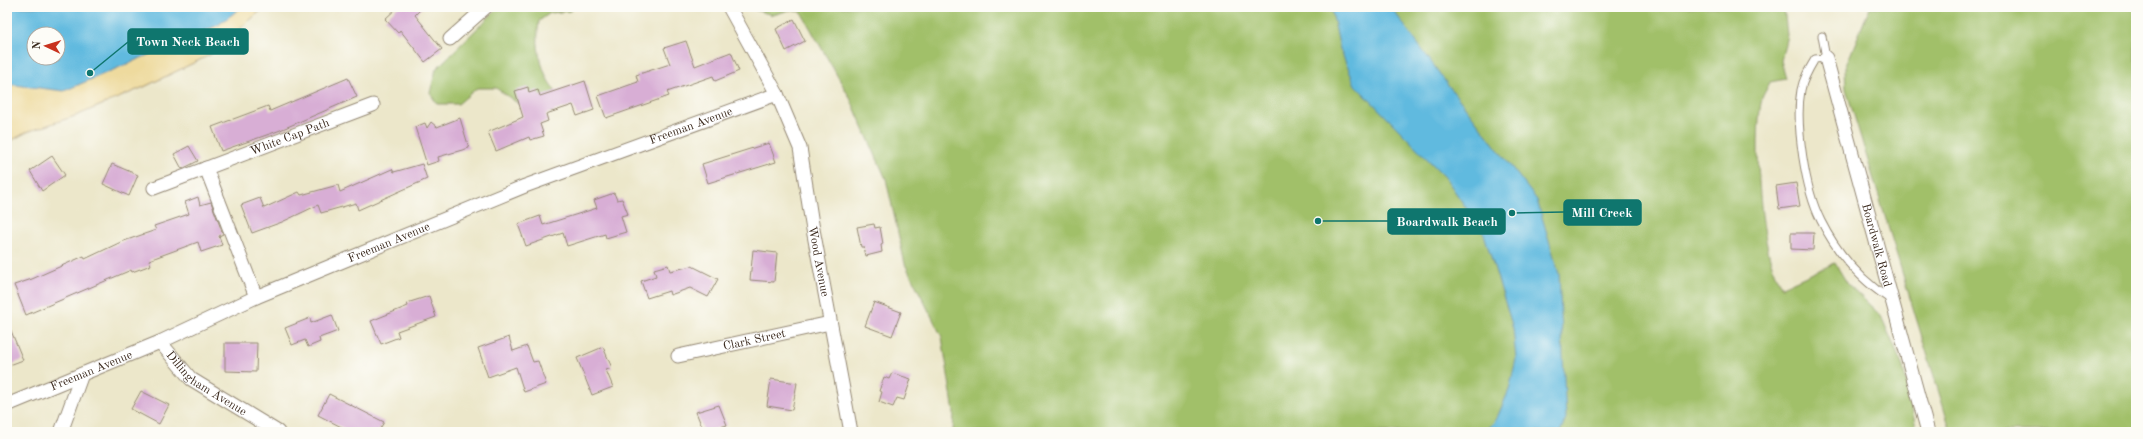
<svg xmlns="http://www.w3.org/2000/svg" width="2143" height="439" viewBox="0 0 2143 439" font-family="'Old Standard TT',serif">
	<style>
		.green { fill: #a1c069; stroke: #6e7544 }
		.sand { fill: #eeda9e; stroke: #94825e; fill-rule: evenodd }
		.water { fill: #61badf; stroke: #4e727e; fill-rule: evenodd }
		.building { fill: #d8aed5 }
		.lines { fill: none; stroke-linecap: round; stroke-linejoin: round }
		.service-casing { stroke: #948874; stroke-width: 9 }
		.minor-casing { stroke: #948874; stroke-width: 15 }
		.service { stroke: #fff; stroke-width: 7 }
		.minor { stroke: #fff; stroke-width: 13 }
		.labels { text-anchor: middle; stroke-width: 3; stroke-linejoin: round; paint-order: stroke }
		.street-label { font-size: 12px; fill: #3b2a1e; stroke: #fdfcf7 }
		.leader { fill: none; stroke: #0f766e; stroke-width: 1.5 }
		.callout-dot { fill: #0f766e; stroke: #fdfcf7; stroke-width: 1.5 }
		.callout { fill: #0f766e; stroke: #0f766e; stroke-width: 1.5 }
		.callout-label { font-size: 13px; text-anchor: middle; font-weight: bold; fill: #fff }
	</style>
	<rect width="100%" height="100%" fill="#fdfcf7"/>
	<filter id="ink" filterUnits="userSpaceOnUse"><feTurbulence type="fractalNoise" baseFrequency=".025" numOctaves="2"/><feDisplacementMap in="SourceGraphic" scale="8" xChannelSelector="R" yChannelSelector="G"/><feConvolveMatrix kernelMatrix="1 2 1 2 8 2 1 2 1" color-interpolation-filters="sRGB"/></filter>
	<filter id="wash" filterUnits="userSpaceOnUse"><feTurbulence type="fractalNoise" baseFrequency=".012" numOctaves="4" result="noise"/><feDisplacementMap in="SourceGraphic" scale="16" xChannelSelector="R" yChannelSelector="G"/><feGaussianBlur stdDeviation="0.9" result="paint"/><feColorMatrix in="noise" values="0 0 0 0 0 0 0 0 0 0 0 0 0 0 0 0 0 1.4 0 .05"/><feComposite in="paint" operator="in"/></filter>
	<g filter="url(#wash)">
		<rect width="100%" height="100%" fill="#ece7ca"/>
		<g class="green">
			<path d="M499,7H574L571,11L550,13L539,21C536,42 538,56 546,76C553,92 557,85 557,106L552,113L519,104L496,88H477L458,104H437L430,93L436,69Z"/>
			<path d="M755,7H1784L1787,35L1781,61L1786,79L1770,82C1768,87 1764,93 1762,98C1753,136 1759,256 1782,287L1835,263L1847,283L1881,316L1903,367L1917,432H953L954,412L942,337L905,264L886,179L850,98L801,12L789,10L773,15L755,10Z"/>
			<path d="M1870,7H2136V432H1951L1846,89L1845,68Z"/>
		</g>
		<path class="sand" d="M7,7H265L210,55L144,87L78,115L27,132L7,143ZM34,34H58V58H34Z"/>
		<g class="water">
			<path d="M7,7H242L218,25L64,91L7,84ZM34,34H58V58H34Z"/>
			<path d="M1331,7H1391L1445,81L1537,200L1559,274L1566,418L1560,432H1485L1496,420L1509,390L1516,359L1513,328L1484,234L1445,177L1355,85L1340,49Z"/>
		</g>
		<g id="blocks">
			<g class="building">
				<path d="M398,7H423L415,15L442,49L425,62L400,30L398,33L385,19Z"/>
				<path d="M794,19L805,41L786,51L776,29Z"/>
				<path d="M686,41L695,66L731,52L739,71L715,81L713,76L667,92L669,96L606,118L598,96L638,82L636,75L670,64L664,48Z"/>
				<path d="M348,78L357,97L278,131L221,151L212,127L268,106L270,111Z"/>
				<path d="M585,81L594,110L577,116L573,105L546,114L548,121L540,124L544,136L530,140L529,137L496,151L488,132L523,117L515,91L528,87L529,93L538,90L540,96Z"/>
				<path d="M460,118L469,148L438,157L439,161L427,165L415,127L425,123L427,128L431,122L437,127Z"/>
				<path d="M769,143L776,162L708,183L702,164Z"/>
				<path d="M189,146L198,161L182,169L174,154Z"/>
				<path d="M52,156L65,175L42,191L30,171Z"/>
				<path d="M112,164L138,175L129,196L103,184Z"/>
				<path d="M422,164L427,179L358,210L356,203L321,213L318,205L282,222L252,233L241,205L260,198L264,208L299,192L301,195L338,185L340,192L392,169L394,172Z"/>
				<path d="M1796,183L1800,206L1779,209L1776,186Z"/>
				<path d="M614,193L617,200L622,199L628,214L621,216L626,232L606,238L605,234L567,246L563,233L526,246L518,224L540,216L543,225L597,208L594,200Z"/>
				<path d="M198,197L200,205L211,202L223,234L219,236L222,245L201,252L198,242L149,260L151,265L132,272L131,270L26,315L14,285L32,279L84,256L85,259L121,242L156,230L154,226L189,214L185,202Z"/>
				<path d="M874,224L875,228L880,227L883,244L881,245L882,252L866,256L864,247H861L857,227Z"/>
				<path d="M1791,233H1814L1813,250L1791,249Z"/>
				<path d="M753,250L777,253L774,282L750,280Z"/>
				<path d="M668,265L670,271L692,266L718,279L708,297L690,288L670,295L669,291L647,298L641,281L656,276L654,269Z"/>
				<path d="M429,296L436,317L397,331L399,337L381,344L371,321L408,306L407,303Z"/>
				<path d="M874,302L901,312L892,336L865,326Z"/>
				<path d="M332,315L338,331L319,338L320,342L308,347L305,340L292,345L285,328L310,318L311,323Z"/>
				<path d="M7,321L23,360L7,366Z"/>
				<path d="M509,337L513,351L527,346L533,362L538,361L546,384L524,392L516,367L488,377L478,348Z"/>
				<path d="M225,343H257L256,372L225,371Z"/>
				<path d="M603,347L612,368L606,370L613,387L592,395L577,358Z"/>
				<path d="M892,373L911,379L904,400L897,398L893,407L879,402L882,392L879,391L884,377L889,379Z"/>
				<path d="M771,379L797,383L792,410L767,406Z"/>
				<path d="M141,391L169,405L159,424L131,409Z"/>
				<path d="M329,394L384,422L378,432H351L318,415Z"/>
				<path d="M719,405L727,425L704,432L696,412Z"/>
			</g>
		</g>
	</g>
	<g filter="url(#ink)">
		<use href="#blocks" fill-opacity="0" stroke="#948874" stroke-width="1"/>
		<g class="lines">
			<g class="service-casing">
				<path id="service" d="M1822,36L1826,58L1815,59C1809,69 1803,79 1801,90C1795,124 1805,190 1821,221C1837,253 1862,281 1891,300"/>
			</g>
			<g class="minor-casing">
				<g id="minor">
					<path id="s1" d="M729,7L777,94L800,148L812,224L851,432"/>
					<path d="M450,39L486,7"/>
					<path id="s2" d="M1826,58L1928,432"/>
					<path d="M206,168L256,297"/>
					<path id="s3" d="M154,188L373,105"/>
					<path id="s4" d="M160,342L191,379L278,432"/>
					<path id="s5" d="M678,356L830,323"/>
					<path id="s6" d="M7,405L160,342L256,297L343,261L525,186L777,94"/>
					<path d="M61,432L82,374"/>
				</g>
			</g>
			<use href="#service" class="service"/>
			<use href="#minor" class="minor"/>
		</g>
	</g>
	<g class="labels">
		<g class="street-label">
			<text dy="4" stroke="none"><textPath href="#s6" startOffset="739">Freeman Avenue</textPath></text>
			<text dy="4" stroke="none"><textPath href="#s3" startOffset="145">White Cap Path</textPath></text>
			<text dy="4" stroke="none"><textPath href="#s6" startOffset="415">Freeman Avenue</textPath></text>
			<text dy="4" stroke="none"><textPath href="#s2" startOffset="194">Boardwalk Road</textPath></text>
			<text dy="4" stroke="none"><textPath href="#s1" startOffset="273">Wood Avenue</textPath></text>
			<text dy="4" stroke="none"><textPath href="#s5" startOffset="78">Clark Street</textPath></text>
			<text dy="4" stroke="none"><textPath href="#s6" startOffset="91">Freeman Avenue</textPath></text>
			<text dy="4" stroke="none"><textPath href="#s4" startOffset="63">Dillingham Avenue</textPath></text>
		</g>
	</g>
	<path class="leader" d="M90 73L128 42M1512 213L1564 212M1318 221L1388 221"/>
	<g class="callout-dot">
		<circle cx="90" cy="73" r="4"/>
		<circle cx="1512" cy="213" r="4"/>
		<circle cx="1318" cy="221" r="4"/>
	</g>
	<g class="callout">
		<rect x="128" y="29" width="120" height="25" rx="4"/>
		<rect x="1564" y="200" width="77" height="25" rx="4"/>
		<rect x="1388" y="209" width="117" height="25" rx="4"/>
	</g>
	<g class="callout-label">
		<text x="188" y="46">Town Neck Beach</text>
		<text x="1602" y="217">Mill Creek</text>
		<text x="1447" y="226">Boardwalk Beach</text>
	</g>
	<rect width="2143" height="439" fill="none" stroke="#fdfcf7" stroke-width="24"/>
	<g transform="translate(46 46) rotate(274)"><circle r="19" fill="#fdfcf7" stroke="#afa8a0"/>
	<path d="M0-3L7 15L0 10L-7 15Z" fill="#c8321e"/>
	<text y="-6" font-size="11" font-weight="bold" text-anchor="middle" fill="#3b2a1e">N</text>
	</g>
</svg>
